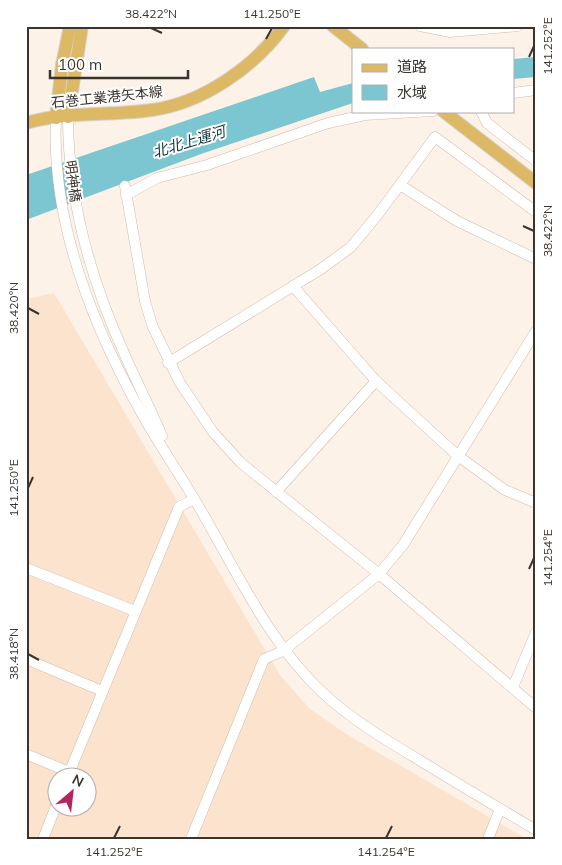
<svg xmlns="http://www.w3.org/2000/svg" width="562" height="865" viewBox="0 0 562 865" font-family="Mulish,'Noto Sans JP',sans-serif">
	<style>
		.built { fill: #fbe3cd; fill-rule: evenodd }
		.water { fill: #7cc6d1 }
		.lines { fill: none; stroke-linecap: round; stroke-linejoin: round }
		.minor-casing { stroke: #cebdad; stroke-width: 11 }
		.major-casing { stroke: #d4d2d1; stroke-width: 14 }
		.minor { stroke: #fff; stroke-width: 10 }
		.major { stroke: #ddb966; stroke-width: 12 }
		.ticks { fill: none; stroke: #3b342e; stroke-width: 2 }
		.labels { text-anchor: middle; stroke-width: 4; stroke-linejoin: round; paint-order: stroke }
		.street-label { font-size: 14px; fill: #3b342e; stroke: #fff }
		.water-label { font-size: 15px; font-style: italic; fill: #11363b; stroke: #fff }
		.neatline { fill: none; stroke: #3b342e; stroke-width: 2 }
		.ticks-label { font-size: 12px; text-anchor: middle; fill: #3b342e }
	</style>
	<rect width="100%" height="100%" fill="#fdf2e8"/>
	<path class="built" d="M54,293L280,675L309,708L346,734L527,839H26V299ZM58,778H88V808H58Z"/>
	<g class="water">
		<path d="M536,57V77L513,79V59Z"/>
		<path d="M314,77L320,92L353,83V103L201,154L26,220V175Z"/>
	</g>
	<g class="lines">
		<g class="minor-casing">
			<g id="minor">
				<path d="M420,26L450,32L518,26"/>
				<path d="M513,93L536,90"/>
				<path d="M481,111L487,123L536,161"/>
				<path d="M68,117C68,199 90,278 124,353C136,381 150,407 162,436"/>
				<path d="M56,118C51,221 92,325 142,414C161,448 184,480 203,514C239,576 270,644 323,693C352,720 386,740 419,760C458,784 497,807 536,830"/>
				<path d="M400,185L457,221L536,259"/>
				<path d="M125,186L145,301L152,325L180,383L213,432L241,463L379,574L536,708"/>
				<path d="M126,195L157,178L207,165L328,123L365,115L433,111"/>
				<path d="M293,286L376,381L458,456L505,490L536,503"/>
				<path d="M168,363L321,269L351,247L379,213L435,137L536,212"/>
				<path d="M276,492L376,381"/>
				<path d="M26,568L135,611"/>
				<path d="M26,659L102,691"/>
				<path d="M513,687L536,632"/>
				<path d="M26,754L69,772"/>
				<path d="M67,778L179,507L194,499"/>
				<path d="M43,839L58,801"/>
				<path d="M191,839L264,659L283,651L379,574L403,545L536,331"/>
				<path d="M488,839L500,809"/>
			</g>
		</g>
		<g class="major-casing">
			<g id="major">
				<path d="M333,26L362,49"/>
				<path d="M443,111L536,183"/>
				<path d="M68,117L82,26"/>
				<path d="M56,118L62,65L70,26"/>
				<path d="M26,123C66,111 111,116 152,110C203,103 254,67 284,26"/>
			</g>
		</g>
		<use href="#minor" class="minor"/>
		<use href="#major" class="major"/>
	</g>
	<path class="ticks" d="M151,28L162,33M266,39L272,28M529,57L534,46M523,226L534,231M28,308L39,314M28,488L33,477M529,569L534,558M28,654L39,660M114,838L120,826M386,838L392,826"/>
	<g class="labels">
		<g class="street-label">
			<text transform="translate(107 97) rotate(-6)" y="5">石巻工業港矢本線</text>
			<text transform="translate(73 181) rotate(82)" y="5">明神橋</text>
		</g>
		<g class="water-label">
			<text transform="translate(189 142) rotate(-17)" y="5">北北上運河</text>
		</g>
	</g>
	<rect width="562" height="865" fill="none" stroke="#ffffff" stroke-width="55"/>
	<rect x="352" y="48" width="162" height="65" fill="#ffffff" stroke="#b1aeab"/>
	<rect x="362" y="64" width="25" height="8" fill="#ddb966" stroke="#b1aeab"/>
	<text x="397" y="72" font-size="15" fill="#3b342e">道路</text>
	<rect x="362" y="85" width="25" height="15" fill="#7cc6d1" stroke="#b1aeab"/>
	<text x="397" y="98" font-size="15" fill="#3b342e">水域</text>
	<g transform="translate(72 792) rotate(28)"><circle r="24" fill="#ffffff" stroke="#b1aeab"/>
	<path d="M0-4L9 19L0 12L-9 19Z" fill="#b3265d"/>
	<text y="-8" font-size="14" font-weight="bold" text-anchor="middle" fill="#3b342e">N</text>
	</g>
	<path d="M50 70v8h138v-8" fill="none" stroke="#3b342e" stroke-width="2.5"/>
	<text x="58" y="70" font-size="15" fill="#3b342e" stroke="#ffffff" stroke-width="4" paint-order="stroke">100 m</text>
	<rect x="28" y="28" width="506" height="810" class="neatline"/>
	<g class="ticks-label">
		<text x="151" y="18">38.422°N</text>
		<text x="272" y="18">141.250°E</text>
		<text transform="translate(548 46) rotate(-90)" y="4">141.252°E</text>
		<text transform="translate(548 231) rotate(-90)" y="4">38.422°N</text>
		<text transform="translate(14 308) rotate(-90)" y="4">38.420°N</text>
		<text transform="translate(14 488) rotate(-90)" y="4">141.250°E</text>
		<text transform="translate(548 558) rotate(-90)" y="4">141.254°E</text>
		<text transform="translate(14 654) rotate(-90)" y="4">38.418°N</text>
		<text x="114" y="856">141.252°E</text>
		<text x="386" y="856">141.254°E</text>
	</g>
</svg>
